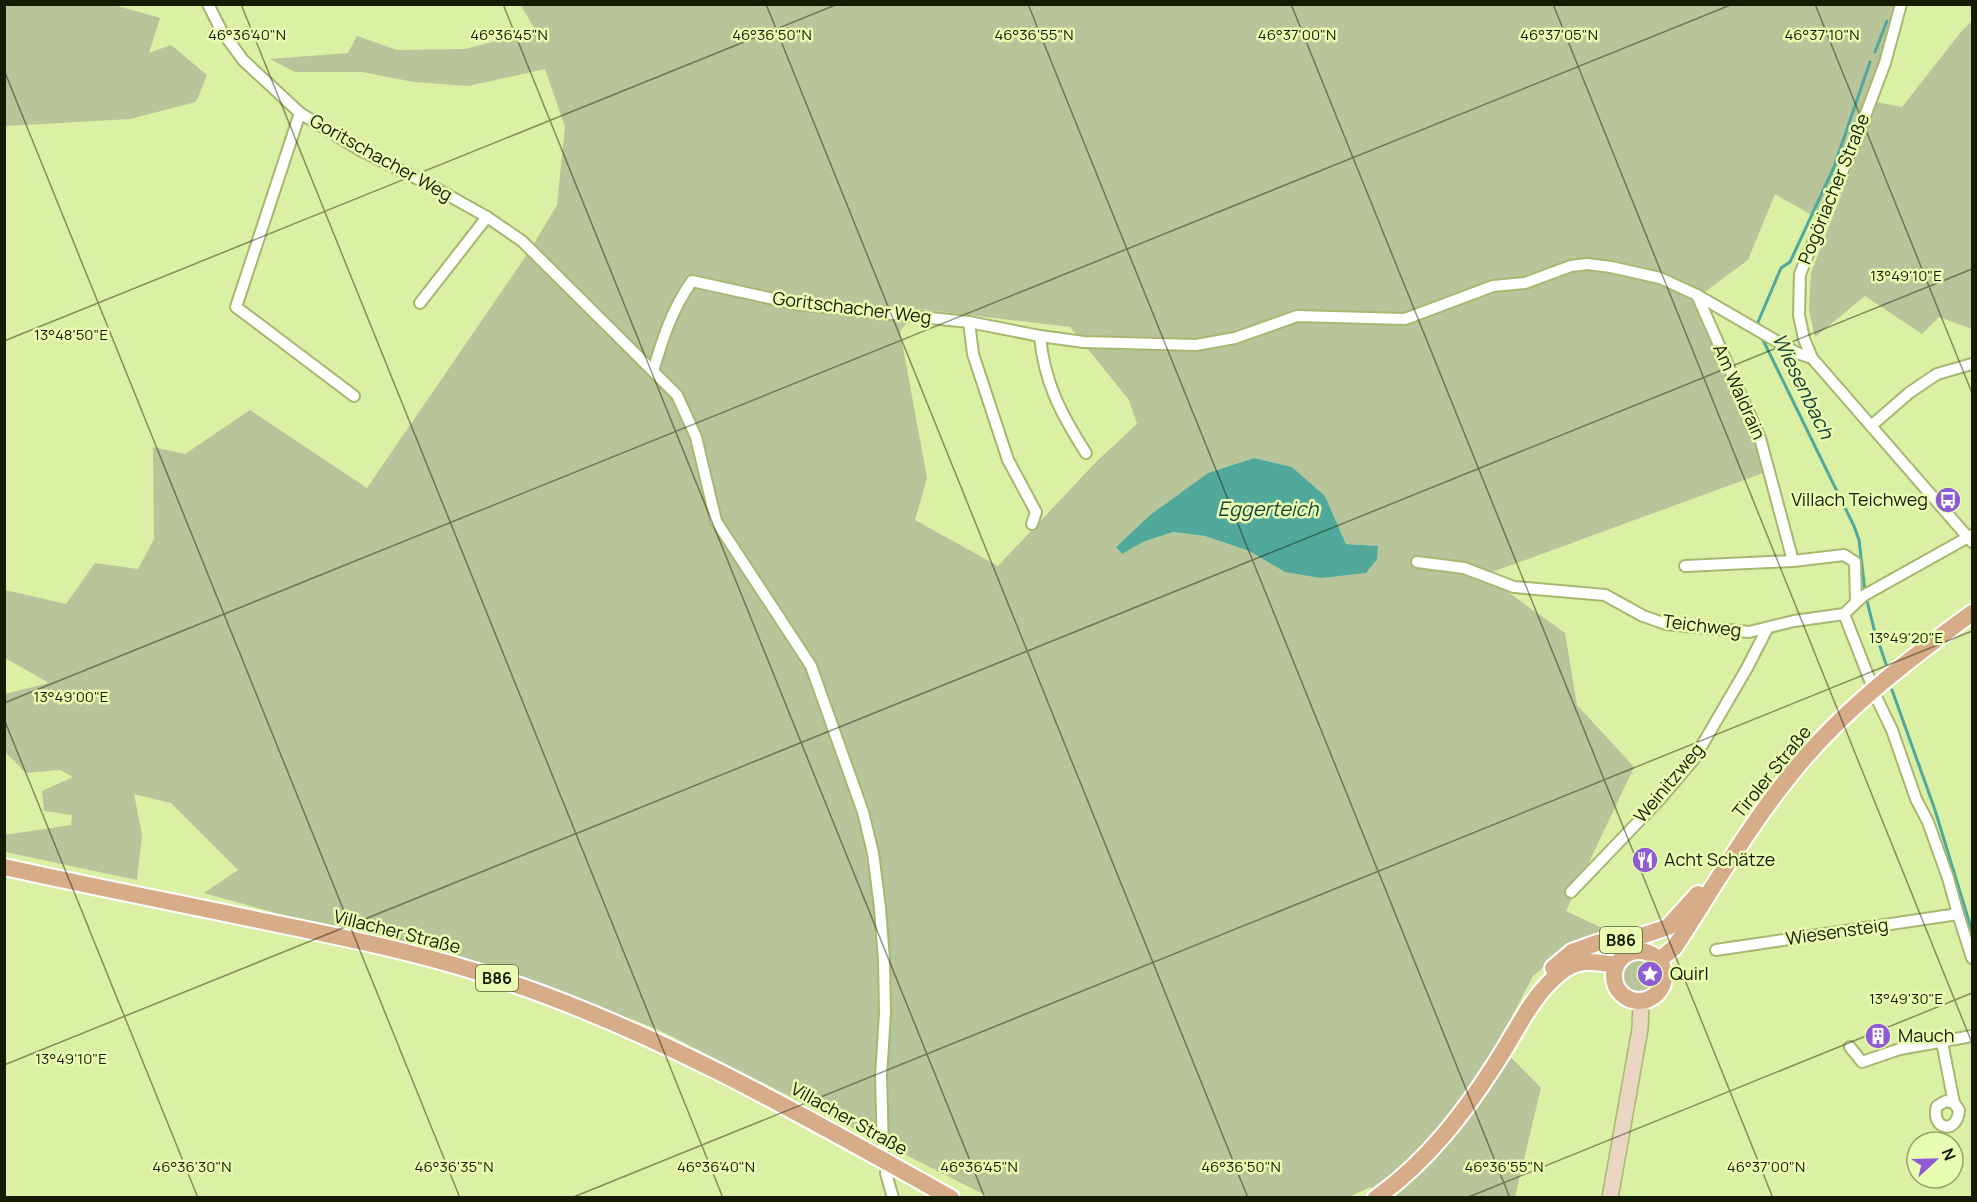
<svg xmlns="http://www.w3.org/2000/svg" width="1977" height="1202" viewBox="0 0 1977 1202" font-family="Manrope,sans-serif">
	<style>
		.green { fill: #b8c49a; fill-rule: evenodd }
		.water { fill: #50a99a }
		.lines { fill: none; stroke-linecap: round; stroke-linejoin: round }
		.stream { stroke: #50a99a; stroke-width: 3 }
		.minor-casing { stroke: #a6b870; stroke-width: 14 }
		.secondary-casing { stroke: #a6b870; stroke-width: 18 }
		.primary-casing { stroke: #fff; stroke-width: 20 }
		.minor { stroke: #fff; stroke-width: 10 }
		.secondary { stroke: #ead6c3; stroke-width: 15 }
		.primary { stroke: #d6ad88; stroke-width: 16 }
		.ticks { fill: none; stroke: #151b00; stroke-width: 1.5; stroke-opacity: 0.45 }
		.labels { text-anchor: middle; stroke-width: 5; stroke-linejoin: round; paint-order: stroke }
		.shield { fill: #e8fdb1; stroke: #545f35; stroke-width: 1.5 }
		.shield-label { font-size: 16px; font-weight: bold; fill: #151b00 }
		.street-label { font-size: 18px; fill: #151b00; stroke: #e8fdb1 }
		.poi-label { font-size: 18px; fill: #151b00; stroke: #e8fdb1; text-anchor: start }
		.water-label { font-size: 20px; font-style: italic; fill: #174039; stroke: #e8fdb1 }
		.ticks-label { font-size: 15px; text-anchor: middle; fill: #151b00; stroke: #e8fdb1; stroke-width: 5; stroke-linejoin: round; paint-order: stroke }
	</style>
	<rect width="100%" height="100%" fill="#dbefa5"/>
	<g class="green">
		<path d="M5,4L114,5L160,18L149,53L171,45L207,75L196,102L130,119L5,126Z"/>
		<path d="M520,4L1895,5C1881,79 1845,148 1815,217L1775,194L1748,260L1698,297L1759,438L1766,472L1484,575L1565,633L1577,705L1634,767L1566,911L1604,929L1567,948L1533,976L1498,1044L1541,1088L1515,1197H1379L1370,1187L1347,1198L989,1197L657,1029L562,993L204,893L238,870L171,803L134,794L142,835L137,880L5,852L4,835L71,825L72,815L44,811L42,791L73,777L60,770L26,773L5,752V694L49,683L5,658V590L66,604L95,563L138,569L154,539L153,447L185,454L250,410L367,488L532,247L557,205L565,127L545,69L468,86L414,82L362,72H295L270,59L348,53L357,36L397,50L465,49L536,31ZM918,309L1070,327L1129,400L1137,424L1097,461L998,566L915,520L927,478L900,331ZM1254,458L1292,467L1325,496L1346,544L1377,546L1285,572L1249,551L1205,536L1173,532L1143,542L1122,554L1116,547L1150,515L1208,473Z"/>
		<path d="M1972,21V329L1939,317L1922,334L1865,296L1815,337L1809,310L1811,273L1877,102L1902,107L1961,32Z"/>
		<circle cx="1639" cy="977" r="21"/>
	</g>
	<path class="water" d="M1254,458L1292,467L1325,496L1346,544L1378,546L1377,559L1366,573L1321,578L1285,572L1249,551L1205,536L1173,532L1143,542L1122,554L1116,547L1150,515L1208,473Z"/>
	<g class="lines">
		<g class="stream">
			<path d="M1875,52L1887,21"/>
			<path d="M1760,329L1758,322L1781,268L1790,262L1834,167L1870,62"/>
			<path d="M1762,338L1854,526L1859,540L1865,591"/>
			<path d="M1866,597L1874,629L1886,664"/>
			<path d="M1892,690L1935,810L1972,931"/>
		</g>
		<g class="minor-casing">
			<g id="minor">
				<path d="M208,4L221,30L243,60L300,113L360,150L430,185L487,217L522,241L677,395L696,437L716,521L811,666L863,812L873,853L880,908L884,960L885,1013L881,1076L883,1150"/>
				<path d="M1901,4L1885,63L1862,124L1800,274L1799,315L1804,339L1812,358L1972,542"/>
				<path d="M300,113L236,307L354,396"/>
				<path d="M1697,295L1760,438L1793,561L1844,555L1855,562L1856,601"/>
				<path d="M420,303L487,217"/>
				<path d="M969,322L973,354L1008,460L1036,512L1032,524"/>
				<path d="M1040,336C1044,382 1061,414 1086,453"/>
				<path d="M653,371C663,338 672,309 692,281L796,304L969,322L1040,336L1084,342L1196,345L1235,338L1297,316L1405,319L1493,286L1525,283L1571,266L1587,264L1611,267L1660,278L1697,295L1797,353L1812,358"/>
				<path d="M1871,426L1909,393L1937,374L1972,364"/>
				<path d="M1417,562L1464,568L1514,587L1605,595L1643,616L1666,624L1749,632L1794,621L1844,614L1863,596L1972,535"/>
				<path d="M1685,566L1793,561"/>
				<path d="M1844,614L1878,701L1892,730L1916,799L1928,822L1948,878L1958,914L1972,958"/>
				<path d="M1571,892L1660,799L1694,759L1747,668L1767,629"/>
				<path d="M1716,950L1958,914"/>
				<path d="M1942,1042L1954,1103L1959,1110C1957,1136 1930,1129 1937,1106L1946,1101L1954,1103"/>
				<path d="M1850,1047L1862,1062L1900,1049L1972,1036"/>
				<path d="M886,1173L893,1198"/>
			</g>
		</g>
		<g class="secondary-casing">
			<path id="secondary" d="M1610,1198L1640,1029L1641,1002"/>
		</g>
		<g class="primary-casing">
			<g id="primary">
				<path d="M4,867C90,886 177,903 263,921C347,938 432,955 514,984C668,1037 809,1119 951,1198"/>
				<circle cx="1639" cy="976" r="25"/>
				<path d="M1659,960L1674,948C1715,885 1752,820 1800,763C1849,705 1912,657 1972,613"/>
				<path d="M1553,968L1572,952L1597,943L1638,937L1668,927L1698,894"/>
				<path d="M1376,1198C1428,1161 1465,1112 1499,1058C1517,1030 1533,994 1560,973C1579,957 1595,962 1616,965"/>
			</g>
		</g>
		<use href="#minor" class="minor"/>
		<use href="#secondary" class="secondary"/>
		<use href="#primary" class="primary"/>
	</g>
	<path class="ticks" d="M241,4L723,1198M503,4L985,1198M766,4L1248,1198M1028,4L1510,1198M1291,4L1773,1198M1553,4L1972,1043M1815,4L1972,393M4,70L460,1198M4,341L838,4M4,703L1733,4M4,719L198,1198M4,1065L1972,269M571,1198L1972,631M1466,1198L1972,993"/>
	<defs>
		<g id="bus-disc" transform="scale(1.35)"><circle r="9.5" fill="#8f5cd5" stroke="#e8fdb1"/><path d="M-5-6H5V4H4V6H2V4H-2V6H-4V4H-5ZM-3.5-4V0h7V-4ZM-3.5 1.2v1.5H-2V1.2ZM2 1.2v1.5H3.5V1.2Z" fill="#fff"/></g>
		<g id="restaurant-disc" transform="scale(1.35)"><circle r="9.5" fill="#8f5cd5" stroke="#e8fdb1"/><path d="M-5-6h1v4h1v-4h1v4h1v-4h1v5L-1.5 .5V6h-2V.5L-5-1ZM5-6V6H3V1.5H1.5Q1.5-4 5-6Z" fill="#fff"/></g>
		<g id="sight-disc" transform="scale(1.35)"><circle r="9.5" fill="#8f5cd5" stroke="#e8fdb1"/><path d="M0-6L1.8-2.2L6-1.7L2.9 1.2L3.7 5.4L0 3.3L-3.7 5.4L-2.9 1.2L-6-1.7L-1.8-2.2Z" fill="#fff"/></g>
		<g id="building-disc" transform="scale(1.35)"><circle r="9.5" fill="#8f5cd5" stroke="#e8fdb1"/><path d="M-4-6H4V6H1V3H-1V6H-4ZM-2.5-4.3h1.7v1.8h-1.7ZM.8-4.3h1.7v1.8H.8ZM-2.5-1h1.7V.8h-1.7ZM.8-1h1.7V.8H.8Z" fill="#fff"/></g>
	</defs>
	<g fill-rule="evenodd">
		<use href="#bus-disc" x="1948" y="500"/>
		<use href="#restaurant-disc" x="1645" y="860"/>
		<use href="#sight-disc" x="1650" y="974"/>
		<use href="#building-disc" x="1878" y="1036"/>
	</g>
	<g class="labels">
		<g class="shield">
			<rect x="1600" y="927" width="42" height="26" rx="4.5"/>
			<rect x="476" y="965" width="42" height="26" rx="4.5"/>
		</g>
		<g class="shield-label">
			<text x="1621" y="946">B86</text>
			<text x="497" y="984">B86</text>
		</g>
		<g class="street-label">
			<text transform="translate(381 158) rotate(29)" y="6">Goritschacher Weg</text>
			<text transform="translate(1834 189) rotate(-68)" y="6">Pogöriacher Straße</text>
			<text transform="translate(852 308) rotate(7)" y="6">Goritschacher Weg</text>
			<text transform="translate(1739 392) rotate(66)" y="6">Am Waldrain</text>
			<text transform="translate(1702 626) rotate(7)" y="6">Teichweg</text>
			<text transform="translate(1772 772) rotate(-51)" y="6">Tiroler Straße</text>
			<text transform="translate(1669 783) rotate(-50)" y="6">Weinitzweg</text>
			<text transform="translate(397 932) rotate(14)" y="6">Villacher Straße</text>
			<text transform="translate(1837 932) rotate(-8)" y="6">Wiesensteig</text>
			<text transform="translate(849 1119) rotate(29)" y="6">Villacher Straße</text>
		</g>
		<g class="poi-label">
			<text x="1928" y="506" text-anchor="end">Villach Teichweg</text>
			<text x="1664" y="866">Acht Schätze</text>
			<text x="1670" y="980">Quirl</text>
			<text x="1898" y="1042">Mauch</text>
		</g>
		<g class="water-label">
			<text transform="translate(1803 386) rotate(64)" y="7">Wiesenbach</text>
			<text x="1268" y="516">Eggerteich</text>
		</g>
	</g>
	<g class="ticks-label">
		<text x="247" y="40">46°36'40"N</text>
		<text x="509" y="40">46°36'45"N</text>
		<text x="772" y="40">46°36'50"N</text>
		<text x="1034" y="40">46°36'55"N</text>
		<text x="1297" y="40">46°37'00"N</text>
		<text x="1559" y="40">46°37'05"N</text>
		<text x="1822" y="40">46°37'10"N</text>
		<text x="1906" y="281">13°49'10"E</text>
		<text x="71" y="340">13°48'50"E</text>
		<text x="1906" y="643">13°49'20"E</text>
		<text x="71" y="702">13°49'00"E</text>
		<text x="1906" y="1004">13°49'30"E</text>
		<text x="71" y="1064">13°49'10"E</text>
		<text x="192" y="1172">46°36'30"N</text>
		<text x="454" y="1172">46°36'35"N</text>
		<text x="716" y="1172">46°36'40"N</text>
		<text x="979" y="1172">46°36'45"N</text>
		<text x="1241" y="1172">46°36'50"N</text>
		<text x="1504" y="1172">46°36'55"N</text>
		<text x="1766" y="1172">46°37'00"N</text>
	</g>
	<rect width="1977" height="1202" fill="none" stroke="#151b00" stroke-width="12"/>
	<g transform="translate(1935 1160) rotate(68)"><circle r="28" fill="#e8fdb1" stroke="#94a36a" stroke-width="1.5"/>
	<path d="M0-4.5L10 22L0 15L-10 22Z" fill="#8f5cd5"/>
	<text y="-9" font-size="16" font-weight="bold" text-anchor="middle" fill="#151b00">N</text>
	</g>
</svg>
